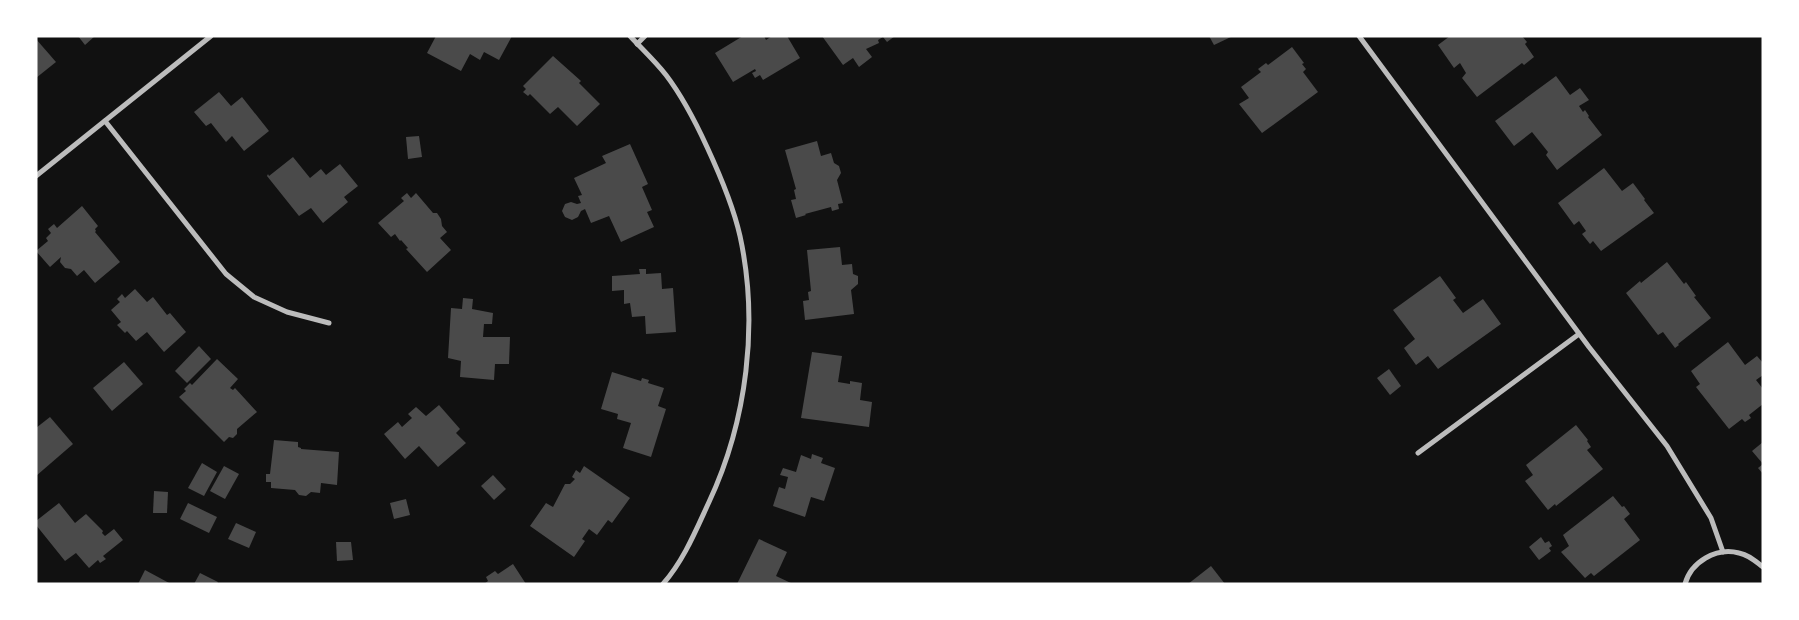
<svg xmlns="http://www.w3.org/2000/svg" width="1799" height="620" viewBox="0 0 1799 620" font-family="Lato,sans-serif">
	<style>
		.building { fill: #4a4a4a }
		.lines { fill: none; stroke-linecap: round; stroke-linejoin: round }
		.minor { stroke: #bcbcbc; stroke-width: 5 }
	</style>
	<rect width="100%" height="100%" fill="#111"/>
	<g class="building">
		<path d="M78,36H95L85,45Z"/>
		<path d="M436,36H512L499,60L484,52L480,60L470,54L461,71L427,53Z"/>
		<path d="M743,36H764L766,40L772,36H787L800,58L763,80L760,75L755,78L752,73L756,71L755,69L733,82L715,53Z"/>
		<path d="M822,36H895L887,42L883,37L878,40L879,43L866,49L872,57L859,67L853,58L843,65Z"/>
		<path d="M1209,36H1233L1214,45Z"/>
		<path d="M1450,36H1522L1527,42L1525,44L1534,57L1524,65L1522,63L1477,97L1462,78L1466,73L1460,63L1454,68L1438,45Z"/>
		<path d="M36,39L56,62L36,78Z"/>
		<path d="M1292,47L1304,63L1302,64L1306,69L1303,72L1318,92L1262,133L1239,104L1249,98L1241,87L1261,72L1258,69L1266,63L1268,65Z"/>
		<path d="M553,56L581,81L579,83L600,104L577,126L558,107L550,114L530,94L528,96L523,92L526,89L523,86Z"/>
		<path d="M1556,76L1570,95L1580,88L1589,100L1579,106L1583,112L1585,110L1589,116L1588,117L1602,135L1557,170L1546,155L1548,152L1532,132L1514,146L1495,121Z"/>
		<path d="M219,92L231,106L242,97L269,131L244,151L232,136L226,142L211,123L206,126L194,112Z"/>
		<path d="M419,136L422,157L408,159L406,137Z"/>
		<path d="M817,141L821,156L831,153L834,163L839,166L841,173L837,180L843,203L838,204L839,209L832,211L831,207L805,214L806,215L796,218L791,200L796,199L794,190L796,189L785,150Z"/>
		<path d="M630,144L648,184L642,187L652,210L647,212L654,227L621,242L609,216L591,223L585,209L581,211L578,217L572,220L565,217L562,211L565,204L571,202L577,204L581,203L578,196L582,195L574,178L606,163L602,156Z"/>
		<path d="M293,157L310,178L321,169L326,175L340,164L358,186L344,197L348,202L323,223L311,208L299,216L267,176L268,174L269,176Z"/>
		<path d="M1604,168L1622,191L1633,183L1645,199L1644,200L1654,213L1601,251L1593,241L1590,244L1582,234L1586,231L1579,221L1574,225L1558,203Z"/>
		<path d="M407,193L411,198L416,193L433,213H437L441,219L442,226L447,232L440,238L451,250L427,272L406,249L408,248L401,240L400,241L395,234L391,237L378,223L404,201L401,198Z"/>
		<path d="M82,206L98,226L95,229L96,231L95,232L120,262L95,283L84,270L77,276L71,269L65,268L60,262L61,257L50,267L36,251L48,241L46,238L51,233L48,229L54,224L57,228Z"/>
		<path d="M840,247L842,265L852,264L853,274L858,276V284L851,290L854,314L805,320L803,301L809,300L808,292L811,291L807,250Z"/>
		<path d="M1667,262L1684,284L1686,282L1696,296L1694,297L1711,318L1678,344L1679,345L1675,348L1663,332L1658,335L1626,293L1640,281L1641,283Z"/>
		<path d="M639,269H646V274L661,273L662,289L673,288L676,332L646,334L645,316L632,317L630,303L624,304V290L612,291V276L640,274Z"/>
		<path d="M1440,276L1456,298L1453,300L1463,313L1483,299L1501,324L1438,369L1428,356L1416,365L1404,348L1415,339L1393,310Z"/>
		<path d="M135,289L147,302L153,297L167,315L170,313L186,332L164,352L147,332L136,341L127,331L125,333L117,325L121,322L111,310L120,302L117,299L122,294L125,298Z"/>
		<path d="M463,298L473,299L472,309L493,313L492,324H484L483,337H510L509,364H495L494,380L460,377L461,361L448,358L451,308L462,309Z"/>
		<path d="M1728,342L1745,365L1757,356L1763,363V375L1756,380L1763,389V404L1749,415L1751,418L1745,422L1742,419L1729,429L1696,387L1700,384L1691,371Z"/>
		<path d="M199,346L211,359L187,383L175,371Z"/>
		<path d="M812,352L842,356L838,382L850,384V381L862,383L860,400L872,402L869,427L801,418Z"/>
		<path d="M217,359L238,379L230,388L233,390L235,388L257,412L237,429V434L233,438L229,437L224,442L179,397L186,391L184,389L190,383L192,385Z"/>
		<path d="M124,362L143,384L112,411L93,388Z"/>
		<path d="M1389,369L1401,386L1390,395L1377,378Z"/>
		<path d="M612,372L641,381L642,378L649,380L648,383L664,388L658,406L666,409L651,457L623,448L631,423L617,419L618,414L601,409Z"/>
		<path d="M439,405L460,429L456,433L466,443L438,467L419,446L405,459L384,434L398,422L402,427L412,418L408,414L416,407L426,416Z"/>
		<path d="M50,417L73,444L36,476V428Z"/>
		<path d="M1576,425L1588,440L1587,441L1591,447L1587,450L1603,469L1556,506L1555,504L1548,510L1525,481L1533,475L1526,465Z"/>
		<path d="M274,440L298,442V447L301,448V449L339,452L337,485L321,483L320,493L311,492L306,496L299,495L295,490L271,488V482H266V474H270Z"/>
		<path d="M1763,442V474L1758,468L1763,464L1752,451Z"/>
		<path d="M812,454L823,458L821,463L835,468L824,501L811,497L805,517L773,506L779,487L785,489L788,477L780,475L783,468L796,472L801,455L811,459Z"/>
		<path d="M202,463L217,472L204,496L188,488Z"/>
		<path d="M224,466L239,474L225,499L210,491Z"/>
		<path d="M584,466L630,498L612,523L608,520L597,535L589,529L582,539L585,541L574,557L530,526L546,503L553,507L565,484H570L575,479L572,477L576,470L580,473Z"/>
		<path d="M493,475L506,489L494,500L481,486Z"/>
		<path d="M154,491L168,492L167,513H153Z"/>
		<path d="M1613,496L1622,507L1624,506L1630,514L1624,519L1640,540L1594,576L1591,573L1585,578L1561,552L1569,546L1563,535Z"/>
		<path d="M406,499L410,515L394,519L390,503Z"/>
		<path d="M59,503L75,523L86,514L103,531L102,533L105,536L114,529L123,540L103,556L106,559L100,563L98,560L89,568L76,553L65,561L36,525V521Z"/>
		<path d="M188,503L217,517L209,533L180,519Z"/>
		<path d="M236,523L256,532L249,548L228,539Z"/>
		<path d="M1541,537L1545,543L1549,541L1552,546L1549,548L1551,551L1539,560L1529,547Z"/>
		<path d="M759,539L787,552L776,576L793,584H737Z"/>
		<path d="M336,542H351L353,560L337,561Z"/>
		<path d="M513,564L526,584H484L488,581L486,577L495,571L498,574Z"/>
		<path d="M1211,566L1225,584H1188Z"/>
		<path d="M145,570L171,584H138Z"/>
		<path d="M200,573L218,582L217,584H194Z"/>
	</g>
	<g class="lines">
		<g class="minor">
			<path d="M630,36C642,49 655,61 666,75C682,96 696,123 707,147C720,175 733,205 740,236C759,323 747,421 709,502C696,530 684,560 663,584"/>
			<path d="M1359,36L1589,347L1667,446L1711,518L1723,552"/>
			<path d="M637,44L645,36"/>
			<path d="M105,121L226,274L254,297L287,312L329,323"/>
			<path d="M36,176L211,36"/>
			<path d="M1418,453L1579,334"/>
			<path d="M1685,584C1691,562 1716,547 1739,553C1749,555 1755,561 1763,567"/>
		</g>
	</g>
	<rect width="1799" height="620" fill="none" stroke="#ffffff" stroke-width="75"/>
</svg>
